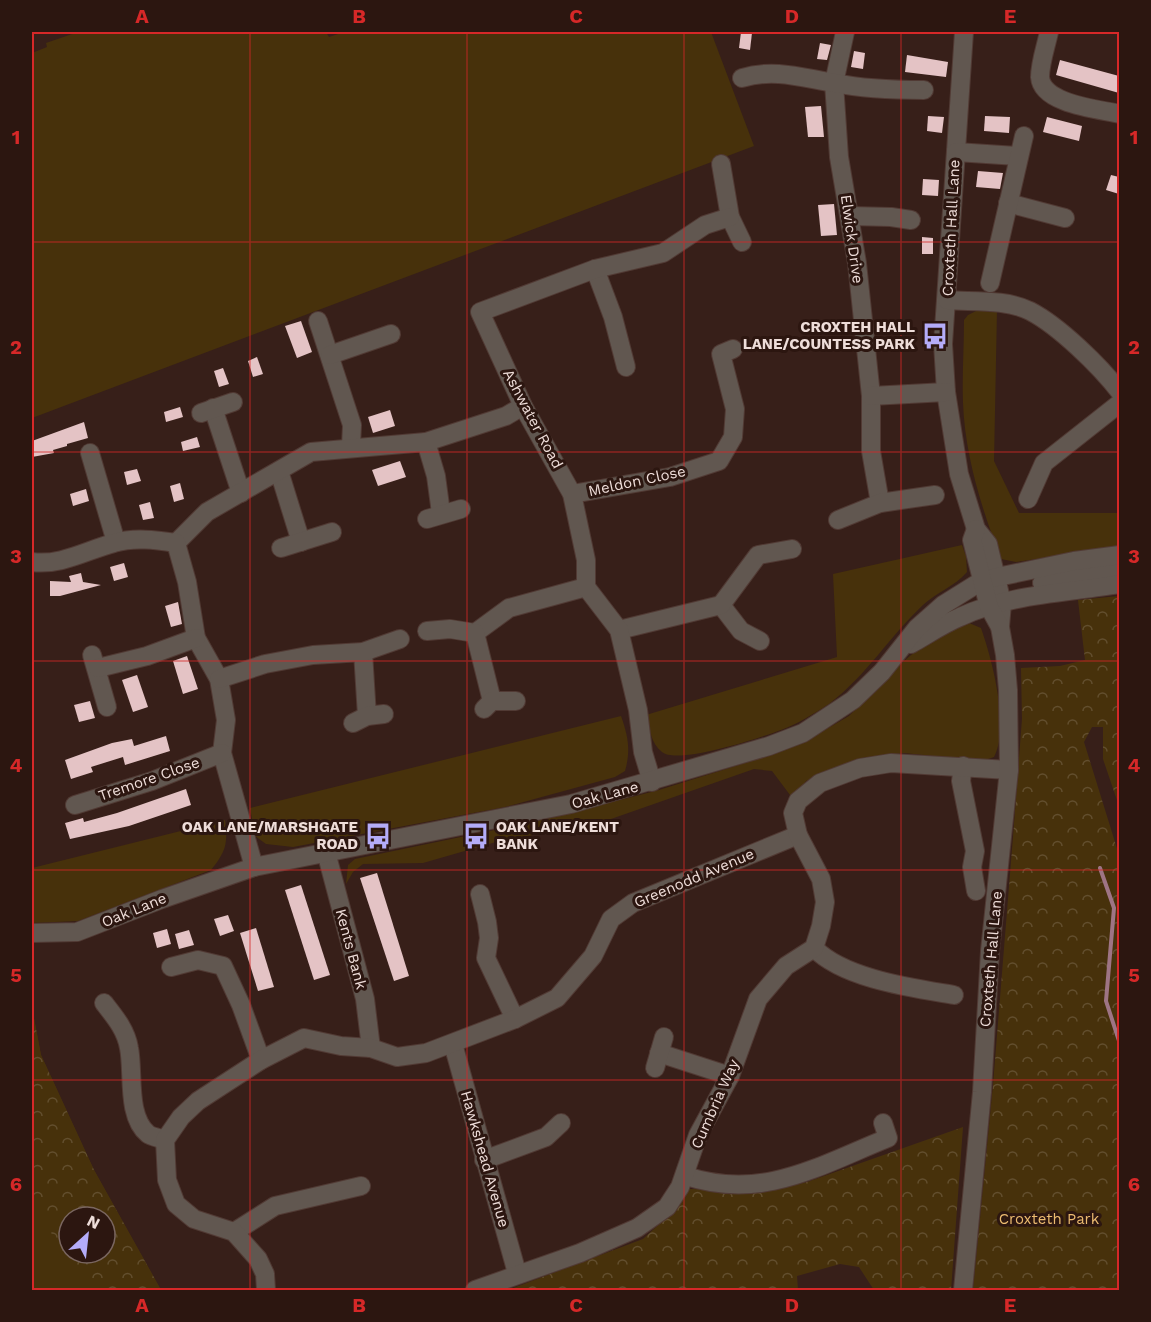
<svg xmlns="http://www.w3.org/2000/svg" width="1151" height="1322" viewBox="0 0 1151 1322" font-family="'Work Sans',sans-serif">
	<style>
		.green { fill: #47310b; fill-rule: evenodd }
		.forest { fill: url(#forest-crowns); fill-rule: evenodd }
		.lines { fill: none; stroke-linecap: round; stroke-linejoin: round }
		.stream { stroke: #9e7484; stroke-width: 4 }
		.building { fill: #e4c3c5 }
		.minor-casing { stroke: #513a34; stroke-width: 20 }
		.minor { stroke: #615750; stroke-width: 18 }
		.grid { fill: none; stroke: #d62828; stroke-width: 1.5; stroke-opacity: 0.55 }
		.labels { text-anchor: middle; stroke-width: 6; stroke-linejoin: round; paint-order: stroke }
		.street-label { font-size: 15px; fill: #eeddd9; stroke: #2c1610 }
		.poi-label { font-size: 15px; font-weight: bold; fill: #eeddd9; stroke: #2c1610; text-anchor: end }
		.park-label { font-size: 15px; fill: #ecbb70; stroke: #2c1610 }
		.neatline { fill: none; stroke: #d62828; stroke-width: 2 }
		.grid-label { font-size: 20px; text-anchor: middle; font-weight: bold; fill: #d62828 }
	</style>
	<defs>
		<pattern id="forest-crowns" width="20" height="18" patternUnits="userSpaceOnUse" patternTransform="scale(1.5)"><rect width="20" height="18" fill="#47310b"/><path d="M2 6a3 3 0 1 1 6 0M12 15a3 3 0 1 1 6 0" fill="none" stroke="#624e2e"/></pattern>
	</defs>
	<rect width="100%" height="100%" fill="#371f19"/>
	<g class="green">
		<path d="M78,32H326L329,37L344,32H711L754,146L32,418V53L47,47L46,43Z"/>
		<path d="M978,310H997L994,461L1019,513H1119V547L1016,562L1001,559C982,510 965,456 963,403C962,376 964,348 964,320L968,315Z"/>
		<path d="M962,545L966,556L967,572C954,587 937,592 923,605C890,636 866,676 829,704C815,713 796,725 781,730C760,738 677,765 662,752C651,744 649,727 646,715L837,657L833,574Z"/>
		<path d="M969,623L981,628C992,659 1010,727 994,757L982,761L904,753L862,758L806,781L787,810L790,795L772,771L754,769L611,819L574,828L503,840L423,863L363,864L353,872L346,884L348,865L355,859L538,821L659,790L761,758L804,742L849,716L898,666L929,640Z"/>
		<path d="M621,716C628,736 631,750 625,771L615,777L505,807L293,847L266,844L255,836L250,808Z"/>
		<path d="M225,820C228,844 226,851 211,870L78,921L32,923V868Z"/>
		<path d="M32,1008L41,1055L94,1170L161,1290H32ZM69,1217H105V1253H69Z"/>
	</g>
	<g class="forest">
		<path d="M1119,596V806L1103,759V727H1092L1084,742L1119,855V1290H973L993,1085L1013,837L1022,719L1021,668L1060,666L1085,660L1078,600Z"/>
		<path d="M32,1008L41,1055L94,1170L161,1290H88L87,1283L63,1255L32,1197ZM69,1217H105V1253H69Z"/>
		<path d="M963,1127L951,1290H874L859,1267L840,1264L797,1276L798,1290H508L643,1239L679,1206L688,1189L775,1190L807,1182Z"/>
	</g>
	<g class="lines">
		<path class="stream" d="M1100,868L1114,908L1106,1001L1120,1044"/>
	</g>
	<g class="building">
		<path d="M741,32L752,33L750,50L739,48Z"/>
		<path d="M820,43L831,45L827,60L817,59Z"/>
		<path d="M854,51L865,53L863,69L851,67Z"/>
		<path d="M907,55L948,62L946,77L905,72Z"/>
		<path d="M1060,60L1119,76V93L1056,75Z"/>
		<path d="M821,106L824,137H808L805,107Z"/>
		<path d="M928,116L944,117L942,133L927,131Z"/>
		<path d="M985,116L1010,117L1009,133L984,131Z"/>
		<path d="M1047,117L1082,126L1079,141L1043,132Z"/>
		<path d="M978,171L1003,173L1000,189L976,187Z"/>
		<path d="M1111,175L1119,177V194L1106,190Z"/>
		<path d="M923,179L939,180L938,196L922,195Z"/>
		<path d="M834,204L837,235L821,236L818,205Z"/>
		<path d="M922,237L933,238V254H922Z"/>
		<path d="M301,321L312,352L297,358L285,326Z"/>
		<path d="M257,357L263,374L253,377L248,361Z"/>
		<path d="M223,368L229,384L219,387L214,371Z"/>
		<path d="M180,407L183,417L166,422L164,412Z"/>
		<path d="M390,410L395,426L373,433L368,417Z"/>
		<path d="M84,422L88,438L67,444V446L53,450L54,453L32,457V441Z"/>
		<path d="M197,437L200,447L183,451L181,442Z"/>
		<path d="M400,461L406,477L378,486L372,470Z"/>
		<path d="M137,469L141,481L127,485L124,472Z"/>
		<path d="M180,483L184,499L174,502L170,486Z"/>
		<path d="M86,489L89,501L73,506L70,494Z"/>
		<path d="M150,502L154,518L143,520L139,505Z"/>
		<path d="M124,563L128,577L114,581L110,567Z"/>
		<path d="M81,573L83,582L101,585L60,596H50V581L71,582L69,576Z"/>
		<path d="M178,602L182,624L171,627L165,606Z"/>
		<path d="M187,656L198,689L183,694L173,661Z"/>
		<path d="M137,675L148,707L133,712L122,680Z"/>
		<path d="M90,701L95,718L79,722L74,705Z"/>
		<path d="M166,736L170,751L125,765L123,757L91,767L93,772L71,779L65,760L112,743L132,739L134,746Z"/>
		<path d="M186,789L191,805L129,826L70,839L65,823L83,818L84,822L117,813Z"/>
		<path d="M377,873L409,976L394,981L360,878Z"/>
		<path d="M301,885L330,975L314,980L285,890Z"/>
		<path d="M228,915L234,931L220,936L214,919Z"/>
		<path d="M256,928L274,987L258,991L240,933Z"/>
		<path d="M167,929L171,944L157,948L153,933Z"/>
		<path d="M189,930L194,945L179,949L175,934Z"/>
	</g>
	<g class="lines">
		<g class="minor-casing">
			<g id="minor">
				<path d="M845,32L834,83L839,157L857,263L871,396V451L880,503"/>
				<path d="M964,32L943,344L946,392L959,474L976,529L988,544L1002,603L1000,627"/>
				<path d="M1049,32C1046,46 1040,63 1040,77C1042,104 1098,109 1120,114"/>
				<path d="M742,78C774,68 803,78 835,83C864,89 894,90 924,90"/>
				<path d="M956,152L1017,156"/>
				<path d="M721,164L730,217L742,242"/>
				<path d="M1008,203L1065,218"/>
				<path d="M850,216L891,217L911,220"/>
				<path d="M595,269L613,317L626,367"/>
				<path d="M990,283L1024,136"/>
				<path d="M947,300C973,302 1006,299 1030,311C1059,326 1100,366 1120,392"/>
				<path d="M318,321L352,425L351,446"/>
				<path d="M330,355L391,334"/>
				<path d="M871,396L946,392"/>
				<path d="M213,408L241,493"/>
				<path d="M201,413L233,402"/>
				<path d="M426,442L436,476L441,513"/>
				<path d="M90,453L116,542"/>
				<path d="M279,471L301,542"/>
				<path d="M572,494L670,477L719,461L733,437L735,409L721,354L733,349"/>
				<path d="M1028,499L1044,463L1120,403"/>
				<path d="M427,519L461,509"/>
				<path d="M838,520L880,503L935,495"/>
				<path d="M176,543L207,512L311,452L426,442L506,416L523,406"/>
				<path d="M281,548L332,532"/>
				<path d="M32,562C61,566 87,550 114,543C134,537 156,540 176,543L187,582L196,638L219,679L226,720L222,753L254,867"/>
				<path d="M1042,583L1120,572"/>
				<path d="M721,605L741,631L760,641"/>
				<path d="M619,630L721,605L758,555L792,549"/>
				<path d="M427,631L450,629L475,633L509,608L586,587"/>
				<path d="M475,633L492,701"/>
				<path d="M911,644C927,635 943,624 960,617C1009,594 1067,593 1120,584"/>
				<path d="M363,652L367,716"/>
				<path d="M92,655L107,707"/>
				<path d="M98,668L147,656L196,638"/>
				<path d="M219,679L265,664L313,655L363,652L400,639"/>
				<path d="M484,709L492,701H516"/>
				<path d="M353,723L367,716L384,714"/>
				<path d="M963,766L961,781L975,851L972,867L976,891"/>
				<path d="M652,782L643,752L638,710L619,630L586,587V560L572,494L523,406L480,312L595,269L663,253L705,225L730,217"/>
				<path d="M75,805L152,781L222,753"/>
				<path d="M326,852L365,999L371,1048"/>
				<path d="M480,894L487,922L489,938L486,958L515,1019"/>
				<path d="M32,933L77,932L162,899L254,867L571,804L769,746L803,733L853,700L882,672L917,628L943,605L983,580L1074,561L1120,555"/>
				<path d="M814,948C844,979 913,988 954,995"/>
				<path d="M171,967L198,960L223,966L241,1005L261,1060"/>
				<path d="M104,1003C115,1017 126,1030 129,1048C134,1072 126,1116 148,1134C152,1137 160,1138 165,1140"/>
				<path d="M453,1044L517,1273"/>
				<path d="M659,1053L730,1076"/>
				<path d="M655,1068L664,1037"/>
				<path d="M484,1160L546,1137L561,1123"/>
				<path d="M686,1176C763,1201 818,1166 888,1138L883,1123"/>
				<path d="M234,1232L275,1206L361,1186"/>
				<path d="M266,1290L265,1274L258,1259L234,1232L194,1219L176,1204L167,1180L165,1140L181,1117L198,1101L261,1060L304,1038L341,1046L371,1048L397,1057L426,1053L515,1019L557,998L593,956L611,919L633,903L798,835"/>
				<path d="M475,1290L580,1253L637,1228L667,1207L680,1187L698,1135L730,1076L758,999L786,966L814,948L821,926L825,902L821,879L798,835L793,813L798,801L820,783L860,768L891,763L1009,770"/>
				<path d="M963,1290L982,1092L990,951L1009,770L1008,690L1005,655L1000,627L989,607L972,540L976,529"/>
			</g>
		</g>
		<use href="#minor" class="minor"/>
	</g>
	<path class="grid" d="M250,32V1290M467,32V1290M684,32V1290M901,32V1290M32,242H1120M32,452H1120M32,661H1120M32,870H1120M32,1080H1120"/>
	<defs>
		<g id="bus-bare" transform="scale(2.07)"><path d="M-5-6H5V4H4V6H2V4H-2V6H-4V4H-5ZM-3.5-4V0h7V-4ZM-3.5 1.2v1.5H-2V1.2ZM2 1.2v1.5H3.5V1.2Z" fill="#b4acf9" stroke="#2c1610" stroke-width="2.5" paint-order="stroke"/></g>
	</defs>
	<g fill-rule="evenodd">
		<use href="#bus-bare" x="935" y="336"/>
		<use href="#bus-bare" x="378" y="836"/>
		<use href="#bus-bare" x="476" y="836"/>
	</g>
	<g class="labels">
		<g class="street-label">
			<text transform="translate(951 228) rotate(-87)" y="5">Croxteth Hall Lane</text>
			<text transform="translate(852 239) rotate(82)" y="5">Elwick Drive</text>
			<text transform="translate(533 419) rotate(62)" y="5">Ashwater Road</text>
			<text transform="translate(637 481) rotate(-12)" y="5">Meldon Close</text>
			<text transform="translate(149 779) rotate(-19)" y="5">Tremore Close</text>
			<text transform="translate(605 795) rotate(-15)" y="5">Oak Lane</text>
			<text transform="translate(694 878) rotate(-23)" y="5">Greenodd Avenue</text>
			<text transform="translate(134 910) rotate(-22)" y="5">Oak Lane</text>
			<text transform="translate(351 949) rotate(75)" y="5">Kents Bank</text>
			<text transform="translate(991 959) rotate(-85)" y="5">Croxteth Hall Lane</text>
			<text transform="translate(715 1104) rotate(-66)" y="5">Cumbria Way</text>
			<text transform="translate(485 1159) rotate(74)" y="5">Hawkshead Avenue</text>
		</g>
		<g class="poi-label">
			<text x="915" y="332">CROXTEH HALL<tspan x="915" dy="17">LANE/COUNTESS PARK</tspan></text>
			<text x="358" y="832">OAK LANE/MARSHGATE<tspan x="358" dy="17">ROAD</tspan></text>
			<text x="496" y="832" text-anchor="start">OAK LANE/KENT<tspan x="496" dy="17">BANK</tspan></text>
		</g>
		<g class="park-label">
			<text x="1049" y="1224">Croxteth Park</text>
		</g>
	</g>
	<rect width="1151" height="1322" fill="none" stroke="#2c1610" stroke-width="66"/>
	<g transform="translate(87 1235) rotate(27)"><circle r="28" fill="#2c1610" stroke="#7a6660" stroke-width="1.5"/>
	<path d="M0-4.5L10 22L0 15L-10 22Z" fill="#b4acf9"/>
	<text y="-9" font-size="16" font-weight="bold" text-anchor="middle" fill="#eeddd9">N</text>
	</g>
	<rect x="33" y="33" width="1085" height="1256" class="neatline"/>
	<g class="grid-label">
		<text x="142" y="23">A</text>
		<text x="359" y="23">B</text>
		<text x="576" y="23">C</text>
		<text x="792" y="23">D</text>
		<text x="1010" y="23">E</text>
		<text x="16" y="144">1</text>
		<text x="1134" y="144">1</text>
		<text x="16" y="354">2</text>
		<text x="1134" y="354">2</text>
		<text x="16" y="563">3</text>
		<text x="1134" y="563">3</text>
		<text x="16" y="772">4</text>
		<text x="1134" y="772">4</text>
		<text x="16" y="982">5</text>
		<text x="1134" y="982">5</text>
		<text x="16" y="1191">6</text>
		<text x="1134" y="1191">6</text>
		<text x="142" y="1312">A</text>
		<text x="359" y="1312">B</text>
		<text x="576" y="1312">C</text>
		<text x="792" y="1312">D</text>
		<text x="1010" y="1312">E</text>
	</g>
</svg>
